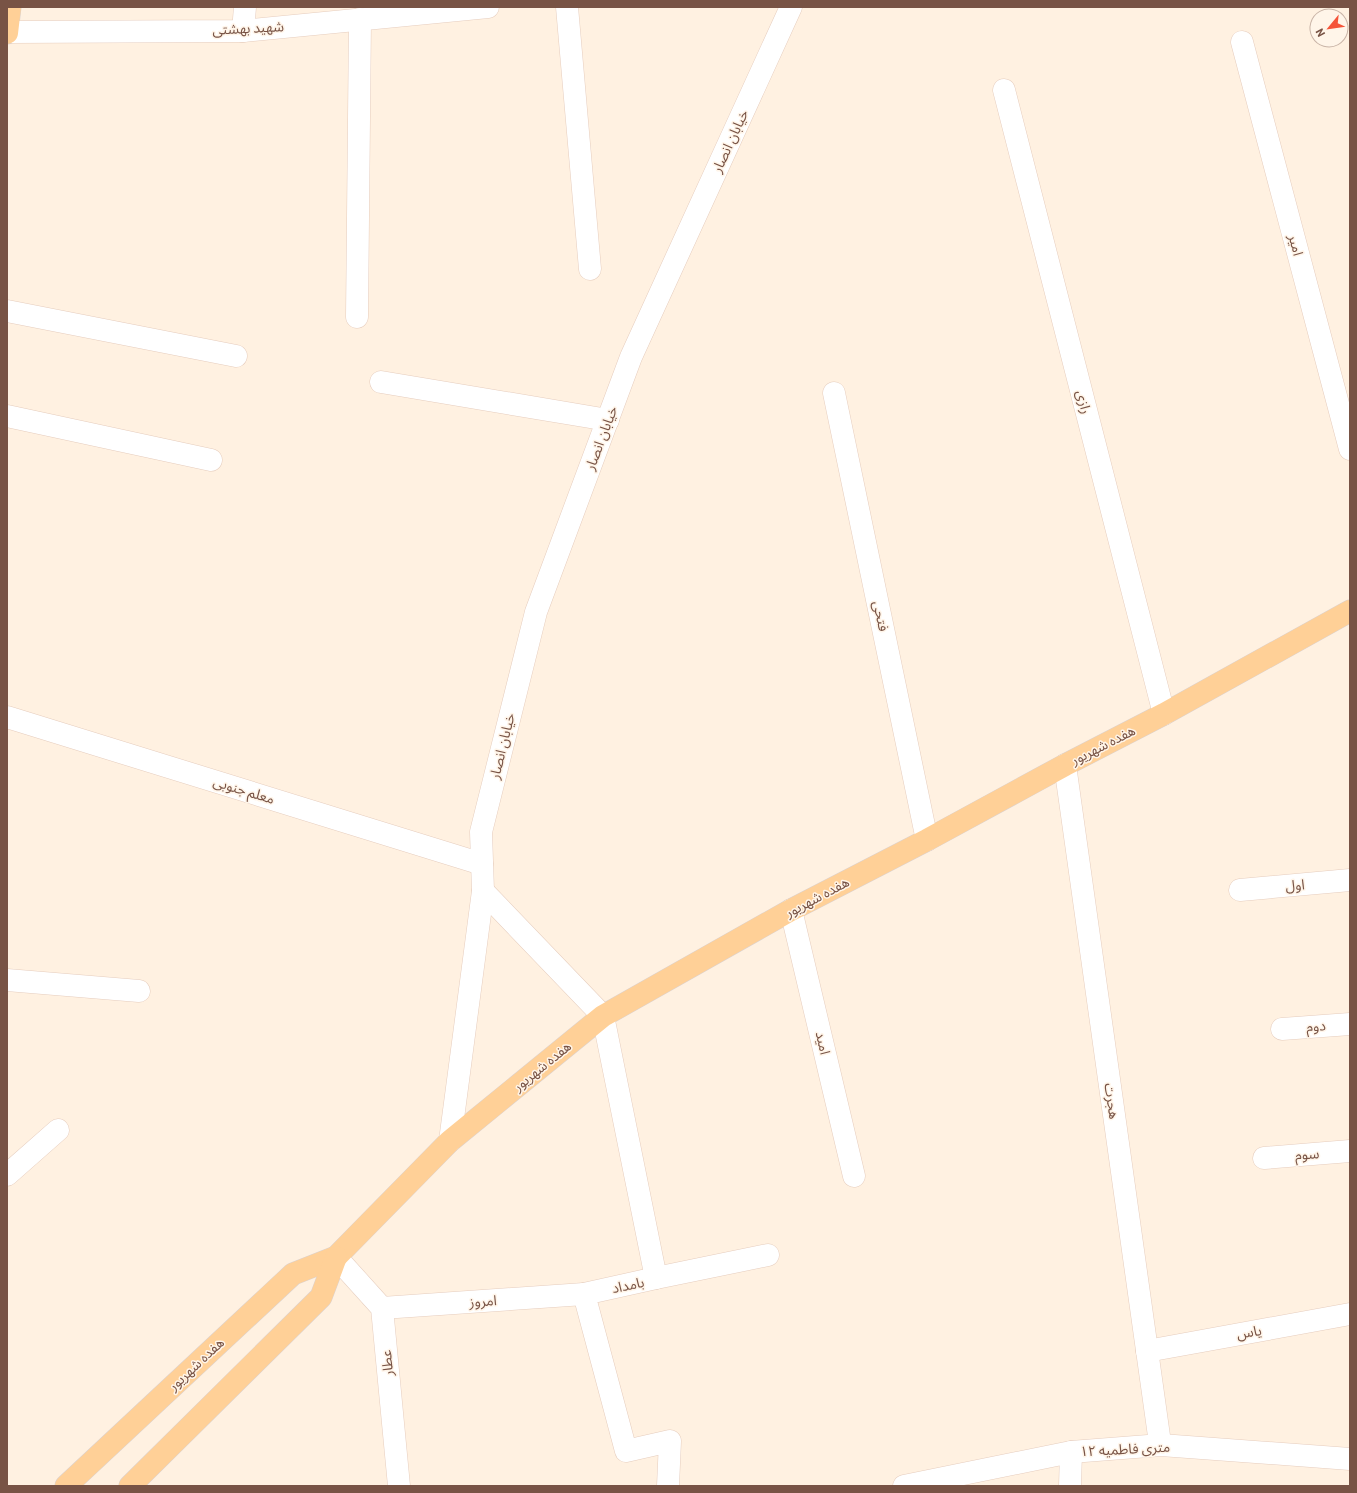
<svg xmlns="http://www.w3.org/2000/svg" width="1357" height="1493" viewBox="0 0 1357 1493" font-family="Barlow,'Noto Sans Arabic',sans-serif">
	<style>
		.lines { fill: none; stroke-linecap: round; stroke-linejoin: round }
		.minor-casing { stroke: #e6cdbe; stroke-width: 23 }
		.major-casing { stroke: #dcd2cf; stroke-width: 23 }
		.minor { stroke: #fff; stroke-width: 22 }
		.major { stroke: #ffd097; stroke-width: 22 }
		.labels { text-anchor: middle; stroke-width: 3; stroke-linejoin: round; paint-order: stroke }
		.street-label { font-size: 14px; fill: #785345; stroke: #fff5e9 }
	</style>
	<rect width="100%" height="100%" fill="#fff1e1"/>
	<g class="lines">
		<g class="minor-casing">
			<g id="minor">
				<path d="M567,7L590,269"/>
				<path d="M243,31L245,7"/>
				<path d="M7,32L243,31L488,7"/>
				<path d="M1242,42L1350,449"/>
				<path d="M1004,90L1164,714"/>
				<path d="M7,311L236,356"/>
				<path d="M357,317L360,19"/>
				<path d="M381,382L608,420"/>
				<path d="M834,393L927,840"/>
				<path d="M7,416L211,460"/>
				<path d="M7,717L482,864"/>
				<path d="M1065,765L1159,1436"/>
				<path d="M1240,890L1350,880"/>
				<path d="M483,891L603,1016L656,1278L584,1294L626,1451L670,1441L668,1486"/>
				<path d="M791,910L854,1176"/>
				<path d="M7,980L139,991"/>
				<path d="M1282,1029L1350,1024"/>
				<path d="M450,1141L483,891L481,832L536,612L631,357L791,7"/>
				<path d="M1264,1158L1350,1151"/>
				<path d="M7,1175L58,1130"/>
				<path d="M336,1257L382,1308L399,1486"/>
				<path d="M656,1278L768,1255"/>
				<path d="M382,1308L584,1294"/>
				<path d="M1147,1351L1350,1314"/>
				<path d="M904,1486L1071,1452L1161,1445L1350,1459"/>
				<path d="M1070,1486L1071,1452"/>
			</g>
		</g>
		<g class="major-casing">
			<g id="major">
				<path d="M7,33L10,7"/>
				<path d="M66,1486L293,1274L336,1257L450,1141L603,1016L791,910L927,840L1065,765L1164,714L1350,611"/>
				<path d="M130,1486L321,1297L336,1257"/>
			</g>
		</g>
		<use href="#minor" class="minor"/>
		<use href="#major" class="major"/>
	</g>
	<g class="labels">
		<g class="street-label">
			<text transform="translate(248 28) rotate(-3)" y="5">شهید بهشتی</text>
			<text transform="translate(730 141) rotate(-65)" y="5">خیابان انصار</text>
			<text transform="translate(1296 245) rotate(75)" y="5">امیر</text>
			<text transform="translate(1084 402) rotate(76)" y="5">رازی</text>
			<text transform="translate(601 438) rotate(-69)" y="5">خیابان انصار</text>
			<text transform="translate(881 616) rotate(78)" y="5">فتحی</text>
			<text transform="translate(1103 745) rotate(-27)" y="5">هفده شهریور</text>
			<text transform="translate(502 746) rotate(-76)" y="5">خیابان انصار</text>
			<text transform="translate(244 790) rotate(17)" y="5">معلم جنوبی</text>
			<text transform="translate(1295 885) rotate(-5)" y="5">اول</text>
			<text transform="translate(817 897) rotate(-28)" y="5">هفده شهریور</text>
			<text transform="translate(1316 1026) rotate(-5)" y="5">دوم</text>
			<text transform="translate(823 1043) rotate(77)" y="5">امید</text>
			<text transform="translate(542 1066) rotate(-39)" y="5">هفده شهریور</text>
			<text transform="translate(1112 1101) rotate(82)" y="5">هجرت</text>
			<text transform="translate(1307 1154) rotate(-5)" y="5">سوم</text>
			<text transform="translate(628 1285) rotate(-12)" y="5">بامداد</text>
			<text transform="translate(483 1301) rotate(-4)" y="5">امروز</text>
			<text transform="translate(1249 1332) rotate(-10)" y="5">یاس</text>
			<text transform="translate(387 1363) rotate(-95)" y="5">عطار</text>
			<text transform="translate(196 1364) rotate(-43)" y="5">هفده شهریور</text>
			<text transform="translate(1125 1449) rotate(-3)" y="5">۱۲ متری فاطمیه</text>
		</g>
	</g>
	<rect width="1357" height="1493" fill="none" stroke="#785345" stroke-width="16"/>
	<g transform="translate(1329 28) rotate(241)"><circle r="19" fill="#fff5e9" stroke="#c9b4a7"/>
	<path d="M0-3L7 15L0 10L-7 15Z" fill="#f55439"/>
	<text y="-6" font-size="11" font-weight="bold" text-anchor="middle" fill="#785345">N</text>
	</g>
</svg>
